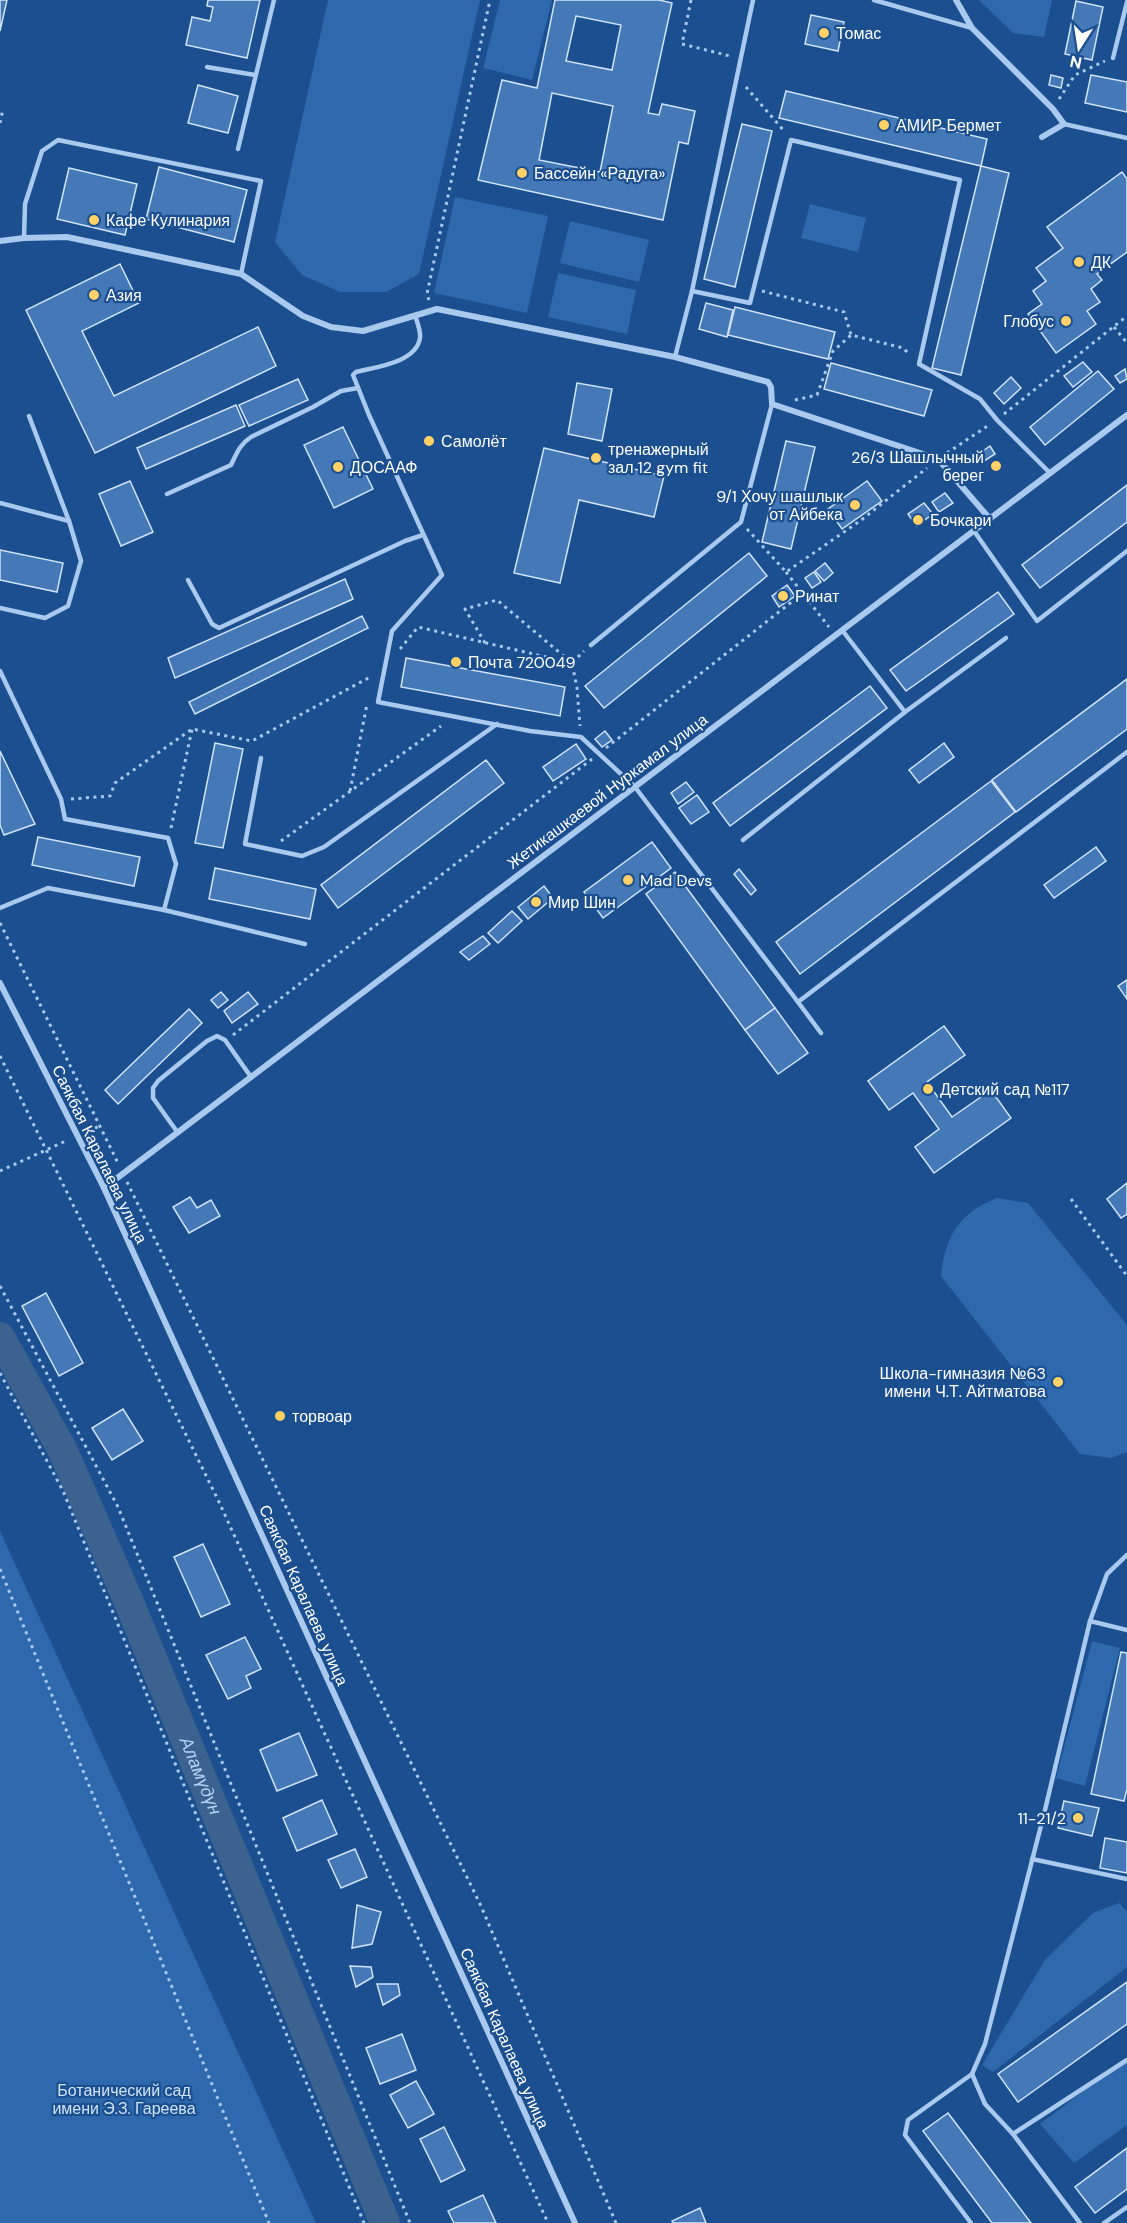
<svg xmlns="http://www.w3.org/2000/svg" width="1127" height="2223" viewBox="0 0 1127 2223" font-family="'DM Sans',sans-serif">
	<style>
		.green { fill: #2e69ad }
		.lines { fill: none; stroke-linecap: round; stroke-linejoin: round }
		.river { stroke: #3c6290; stroke-width: 30 }
		.building { fill: #4478b7; stroke: #cfe3fa; stroke-width: 1.5; fill-rule: evenodd }
		.path { stroke: #a9c9ee; stroke-width: 3; stroke-dasharray: 3 4.5; stroke-linecap: butt }
		.service { stroke: #a9c9ee; stroke-width: 4.5 }
		.minor { stroke: #a9c9ee; stroke-width: 6 }
		.poi-dot { fill: #ffd166; stroke: #1b4f8f; stroke-width: 2 }
		.labels { text-anchor: middle; stroke-width: 4.5; stroke-linejoin: round; paint-order: stroke }
		.poi-label { font-size: 16px; fill: #fff; stroke: #1b4f8f; text-anchor: start }
		.street-label { font-size: 16px; fill: #fff; stroke: #1b4f8f }
		.park-label { font-size: 16px; fill: #cfe3fa; stroke: #1b4f8f }
		.water-label { font-size: 18px; font-style: italic; fill: #b5d3f5; stroke: #1b4f8f }
	</style>
	<rect width="100%" height="100%" fill="#1b4f8f"/>
	<g class="green">
		<path d="M328,0H480L419,274L386,292H340L302,275L275,242Z"/>
		<path d="M500,0H552L532,80L483,68Z"/>
		<path d="M979,0H1052L1044,37L1013,33Z"/>
		<path d="M455,197L548,216L527,313L434,293Z"/>
		<path d="M810,204L866,218L858,252L801,238Z"/>
		<path d="M570,221L649,240L639,282L560,263Z"/>
		<path d="M558,273L636,290L627,334L548,317Z"/>
		<path d="M997,1198L1028,1203L1127,1325V1452L1111,1458L1080,1454L941,1276C943,1251 951,1228 971,1212C978,1206 989,1202 997,1198Z"/>
		<path d="M0,1530L1,1533L316,2223H0Z"/>
		<path d="M1092,1641L1120,1648L1085,1786L1056,1778Z"/>
		<path d="M1119,1903L1127,1911V1967L993,2072L982,2065L1045,1960L1093,1913Z"/>
		<path d="M1127,2058V2125L1074,2163L1040,2124Z"/>
	</g>
	<g class="lines">
		<path class="river" id="s1" d="M0,1337L63,1451L126,1595L385,2223"/>
	</g>
	<g class="building">
		<path d="M0,0H7L0,31Z"/>
		<path d="M208,0H260L247,58L186,45L192,17L210,21L213,7L207,6Z"/>
		<path d="M555,0H659L672,3L648,113L659,115L662,104L695,111L688,144L679,142L663,220L478,180L502,80L537,88ZM576,16L621,25L612,70L566,61ZM552,93L613,106L600,172L539,160Z"/>
		<path d="M1076,1L1103,7L1092,60L1065,54Z"/>
		<path d="M811,15L844,22L838,51L805,44Z"/>
		<path d="M1051,75L1063,78L1061,88L1049,85Z"/>
		<path d="M1091,75L1127,82V112L1085,103Z"/>
		<path d="M198,85L238,96L228,133L188,123Z"/>
		<path d="M786,91L987,139L981,166L779,118Z"/>
		<path d="M742,124L772,131L735,287L704,279Z"/>
		<path d="M981,166L1009,173L961,375L932,368Z"/>
		<path d="M159,167L247,190L234,242L146,219Z"/>
		<path d="M69,168L137,184L125,235L57,219Z"/>
		<path d="M1122,172L1127,179V252L1097,274L1102,280L1091,289L1100,302L1087,311L1096,324L1056,353L1028,314L1042,304L1033,291L1046,281L1036,268L1063,248L1047,227Z"/>
		<path d="M120,264L139,303L82,331L114,396L258,327L276,366L95,453L26,310Z"/>
		<path d="M706,303L733,310L727,337L699,329Z"/>
		<path d="M735,307L835,332L828,359L728,335Z"/>
		<path d="M1083,362L1092,372L1073,387L1064,376Z"/>
		<path d="M831,363L932,390L924,416L824,389Z"/>
		<path d="M1125,369L1127,379L1120,383L1115,376Z"/>
		<path d="M1098,371L1114,389L1045,445L1030,427Z"/>
		<path d="M1011,377L1021,388L1004,404L994,393Z"/>
		<path d="M298,379L308,400L249,426L239,405Z"/>
		<path d="M577,383L612,389L602,441L568,434Z"/>
		<path d="M236,405L245,426L146,469L137,448Z"/>
		<path d="M343,427L373,489L334,508L304,445Z"/>
		<path d="M786,441L815,447L791,549L762,542Z"/>
		<path d="M990,446L995,454L981,463L976,456Z"/>
		<path d="M544,448L664,476L654,517L579,500L560,583L514,573Z"/>
		<path d="M130,481L153,532L121,546L99,494Z"/>
		<path d="M867,481L882,501L842,529L828,509Z"/>
		<path d="M1127,485V522L1040,588L1022,565Z"/>
		<path d="M945,493L953,503L939,512L932,502Z"/>
		<path d="M924,503L933,514L916,526L908,514Z"/>
		<path d="M0,550L63,563L57,592L0,580Z"/>
		<path d="M749,553L767,576L604,708L585,686Z"/>
		<path d="M825,563L833,573L824,581L815,571Z"/>
		<path d="M814,572L821,582L812,588L805,578Z"/>
		<path d="M345,579L353,599L175,678L168,658Z"/>
		<path d="M787,585L795,596L779,607L772,596Z"/>
		<path d="M998,592L1014,614L906,691L890,670Z"/>
		<path d="M362,616L368,628L195,714L189,702Z"/>
		<path d="M406,658L565,687L560,716L401,687Z"/>
		<path d="M1127,679V729L1016,812L992,780Z"/>
		<path d="M870,686L887,708L730,826L713,803Z"/>
		<path d="M605,731L612,740L602,747L595,739Z"/>
		<path d="M215,743L243,749L223,848L195,843Z"/>
		<path d="M944,743L954,757L919,783L909,770Z"/>
		<path d="M576,744L586,759L553,781L543,767Z"/>
		<path d="M0,751L35,824L4,835L0,825Z"/>
		<path d="M486,760L504,783L338,908L321,885Z"/>
		<path d="M991,781L1015,812L800,974L776,942Z"/>
		<path d="M686,782L694,792L678,804L671,793Z"/>
		<path d="M697,795L709,812L691,824L679,808Z"/>
		<path d="M38,837L140,857L134,886L32,865Z"/>
		<path d="M652,842L671,868L603,918L584,892Z"/>
		<path d="M1096,847L1106,861L1054,898L1044,885Z"/>
		<path d="M215,868L316,889L310,919L209,899Z"/>
		<path d="M739,869L756,890L751,895L734,874Z"/>
		<path d="M675,872L775,1008L745,1030L646,894Z"/>
		<path d="M544,886L553,898L528,919L518,907Z"/>
		<path d="M512,911L522,921L498,943L488,933Z"/>
		<path d="M483,936L490,944L469,960L460,952Z"/>
		<path d="M1127,980V999L1118,986Z"/>
		<path d="M221,992L228,1000L218,1008L211,1000Z"/>
		<path d="M248,992L258,1004L232,1023L224,1011Z"/>
		<path d="M775,1008L808,1053L778,1074L745,1030Z"/>
		<path d="M189,1009L202,1023L118,1104L105,1090Z"/>
		<path d="M944,1026L965,1055L927,1082L952,1117L991,1090L1011,1118L934,1173L915,1147L939,1129L913,1093L889,1110L868,1081Z"/>
		<path d="M1127,1183V1214L1121,1218L1107,1199Z"/>
		<path d="M190,1197L197,1208L211,1200L220,1216L189,1233L173,1207Z"/>
		<path d="M46,1293L83,1363L59,1376L22,1306Z"/>
		<path d="M123,1409L143,1441L112,1460L92,1428Z"/>
		<path d="M203,1544L230,1604L201,1617L174,1557Z"/>
		<path d="M245,1637L261,1669L246,1676L251,1688L228,1699L206,1655Z"/>
		<path d="M1121,1652L1127,1653V1789L1124,1801L1091,1794Z"/>
		<path d="M299,1733L317,1775L277,1791L260,1750Z"/>
		<path d="M322,1800L337,1834L297,1851L283,1818Z"/>
		<path d="M1064,1801L1099,1808L1092,1836L1058,1828Z"/>
		<path d="M1105,1838L1127,1842V1873L1100,1868Z"/>
		<path d="M355,1849L367,1877L341,1888L328,1860Z"/>
		<path d="M357,1905L381,1912L372,1944L352,1948Z"/>
		<path d="M350,1966L371,1967L373,1977L356,1987Z"/>
		<path d="M1127,1982V2024L1018,2102L998,2074Z"/>
		<path d="M377,1984H398L400,1995L383,2005Z"/>
		<path d="M402,2034L416,2070L380,2084L366,2048Z"/>
		<path d="M416,2081L434,2114L408,2128L390,2095Z"/>
		<path d="M948,2113L1031,2223H992L923,2131Z"/>
		<path d="M444,2127L465,2170L441,2182L420,2139Z"/>
		<path d="M1127,2148V2189L1095,2213L1075,2187Z"/>
		<path d="M483,2195L496,2223H454L448,2211Z"/>
		<path d="M700,2208L706,2223H673L672,2221Z"/>
	</g>
	<g class="lines">
		<g class="path">
			<path d="M691,0L682,44L730,56"/>
			<path d="M746,87L785,132"/>
			<path d="M1059,99L1075,75L1105,61"/>
			<path d="M0,123L3,109"/>
			<path d="M762,291L844,312L851,335L903,348L909,354"/>
			<path d="M429,300L427,294L490,0"/>
			<path d="M1114,327L1127,343"/>
			<path d="M795,400L817,395L833,351L851,335"/>
			<path d="M1004,414L1127,316"/>
			<path d="M947,453L989,425"/>
			<path d="M747,529L786,572L860,521L927,468"/>
			<path d="M786,572L829,627"/>
			<path d="M485,643L465,609L497,600L572,663L577,688L580,726"/>
			<path d="M400,649L418,627L572,663L584,651"/>
			<path d="M606,748L803,593"/>
			<path d="M350,791L367,704"/>
			<path d="M71,799L110,796L115,783L192,729L252,741L372,676"/>
			<path d="M171,828L192,729"/>
			<path d="M281,841L441,726"/>
			<path d="M0,923L118,1163"/>
			<path d="M233,1035L592,759"/>
			<path d="M0,1056L219,1502L548,2223"/>
			<path d="M88,1131L100,1126"/>
			<path d="M0,1171L68,1140"/>
			<path d="M127,1182L481,1906L616,2223"/>
			<path d="M1071,1199L1127,1276"/>
			<path d="M0,1286L118,1507L410,2223"/>
			<path d="M0,1373L63,1491L364,2223"/>
			<path d="M0,1569L269,2223"/>
		</g>
		<g class="service">
			<path d="M874,0L972,28"/>
			<path d="M1113,58L1127,2"/>
			<path d="M207,67L255,75"/>
			<path d="M1064,124L1127,138"/>
			<path d="M238,149L274,0"/>
			<path d="M24,238L25,204L42,151L58,140L261,181L241,274"/>
			<path d="M692,291L753,0"/>
			<path d="M415,315C417,322 421,331 420,338C416,363 375,367 356,372L353,375L369,415L442,575L392,631L378,702L530,731L581,737L635,787L798,1002L1127,752"/>
			<path d="M675,357L692,291L750,303L791,140L960,180L919,364L980,399L997,420L1050,473"/>
			<path d="M167,494L231,465C237,453 239,445 251,437L313,407L341,391L358,388"/>
			<path d="M0,503L69,521"/>
			<path d="M974,531L1037,621L1127,551"/>
			<path d="M188,580L212,624L219,628L405,541L423,535"/>
			<path d="M0,608L45,618L68,606L81,561L69,521L29,416"/>
			<path d="M842,630L905,712L1006,638"/>
			<path d="M591,645L741,522L772,404"/>
			<path d="M0,671L61,799L65,819L168,838L176,864L164,910"/>
			<path d="M261,758L245,844L302,856L324,847L497,724"/>
			<path d="M743,840L905,712"/>
			<path d="M0,908L48,888L164,910L305,944"/>
			<path d="M798,1002L821,1033"/>
			<path d="M178,1133L153,1098V1088L158,1081L207,1041L217,1036L225,1040L251,1077"/>
			<path d="M1090,1621L1107,1574L1127,1555"/>
			<path d="M1032,1859L1127,1879"/>
			<path d="M972,2074L985,2044L1045,1810L1090,1621L1127,1630"/>
			<path d="M1013,2134L1127,2060"/>
			<path d="M971,2223L905,2135L908,2120L972,2074L985,2104L1013,2134L1080,2223"/>
			<path d="M1104,2223L1127,2207"/>
		</g>
		<g class="minor">
			<path d="M956,0L972,28L1053,109L1064,124L1042,137"/>
			<path d="M0,241L24,238L67,237L241,274L303,316L331,327L363,331L437,309L675,357L768,382L771,387L772,404L938,459L990,519"/>
			<path d="M0,983L104,1188L575,2223"/>
			<path d="M104,1188L1127,415"/>
		</g>
	</g>
	<g class="poi-dot">
		<circle cx="824" cy="33" r="6"/>
		<circle cx="884" cy="125" r="6"/>
		<circle cx="522" cy="173" r="6"/>
		<circle cx="94" cy="220" r="6"/>
		<circle cx="1079" cy="262" r="6"/>
		<circle cx="94" cy="295" r="6"/>
		<circle cx="1066" cy="321" r="6"/>
		<circle cx="429" cy="441" r="6"/>
		<circle cx="596" cy="458" r="6"/>
		<circle cx="996" cy="466" r="6"/>
		<circle cx="338" cy="467" r="6"/>
		<circle cx="855" cy="505" r="6"/>
		<circle cx="918" cy="520" r="6"/>
		<circle cx="783" cy="596" r="6"/>
		<circle cx="456" cy="662" r="6"/>
		<circle cx="628" cy="880" r="6"/>
		<circle cx="536" cy="902" r="6"/>
		<circle cx="928" cy="1089" r="6"/>
		<circle cx="1058" cy="1382" r="6"/>
		<circle cx="280" cy="1416" r="6"/>
		<circle cx="1078" cy="1818" r="6"/>
	</g>
	<g class="labels">
		<g class="poi-label">
			<text x="836" y="39">Томас</text>
			<text x="896" y="131">АМИР Бермет</text>
			<text x="534" y="179">Бассейн «Радуга»</text>
			<text x="106" y="226">Кафе Кулинария</text>
			<text x="1091" y="268">ДК</text>
			<text x="106" y="301">Азия</text>
			<text x="1054" y="327" text-anchor="end">Глобус</text>
			<text x="441" y="447">Самолёт</text>
			<text x="608" y="455">тренажерный<tspan x="608" dy="18">зал 12 gym fit</tspan></text>
			<text x="984" y="463" text-anchor="end">26/3 Шашлычный<tspan x="984" dy="18">берег</tspan></text>
			<text x="350" y="473">ДОСААФ</text>
			<text x="843" y="502" text-anchor="end">9/1 Хочу шашлык<tspan x="843" dy="18">от Айбека</tspan></text>
			<text x="930" y="526">Бочкари</text>
			<text x="795" y="602">Ринат</text>
			<text x="468" y="668">Почта 720049</text>
			<text x="640" y="886">Mad Devs</text>
			<text x="548" y="908">Мир Шин</text>
			<text x="940" y="1095">Детский сад №117</text>
			<text x="1046" y="1379" text-anchor="end">Школа-гимназия №63<tspan x="1046" dy="18">имени Ч.Т. Айтматова</tspan></text>
			<text x="292" y="1422">торвоар</text>
			<text x="1066" y="1824" text-anchor="end">11-21/2</text>
		</g>
		<g class="street-label">
			<text transform="translate(607 791) rotate(-37)" y="6">Жетикашкаевой Нуркамал улица</text>
			<text transform="translate(100 1154) rotate(64)" y="6">Саякбая Каралаева улица</text>
			<text transform="translate(304 1595) rotate(66)" y="6">Саякбая Каралаева улица</text>
			<text transform="translate(505 2038) rotate(66)" y="6">Саякбая Каралаева улица</text>
		</g>
		<g class="park-label">
			<text x="124" y="2096">Ботанический сад<tspan x="124" dy="18">имени Э.З. Гареева</tspan></text>
		</g>
		<g class="water-label">
			<text dy="6" stroke="none"><textPath href="#s1" startOffset="483">Аламүдүн</textPath></text>
		</g>
	</g>
	<g transform="translate(1079 48) rotate(192)" stroke="#1b4f8f" stroke-width="4.5" paint-order="stroke">
	<path d="M0-4.5L10 22L0 15L-10 22Z" fill="#ffffff"/>
	<text y="-9" font-size="16" font-weight="bold" text-anchor="middle" fill="#ffffff">N</text>
	</g>
</svg>
